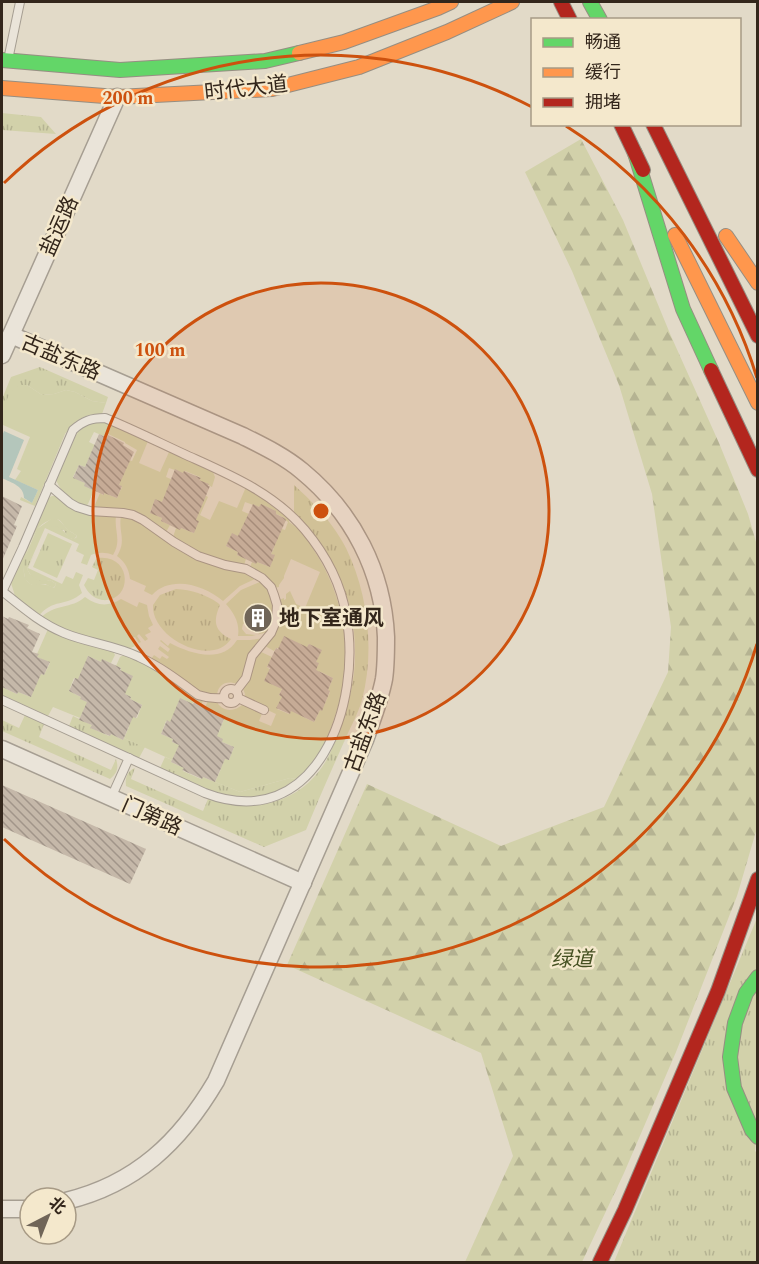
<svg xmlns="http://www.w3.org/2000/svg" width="759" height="1264" viewBox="0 0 759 1264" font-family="Spectral,'Noto Sans SC',serif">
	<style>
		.grass { fill: url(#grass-tufts) }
		.forest { fill: url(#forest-firs) }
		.garden { fill: #d2d1aa; fill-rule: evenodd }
		.water { fill: #b4c6bb }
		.building { fill: url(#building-back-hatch) }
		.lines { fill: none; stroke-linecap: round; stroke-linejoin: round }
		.lane-casing { stroke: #a69e92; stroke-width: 10 }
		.street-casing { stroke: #a69e92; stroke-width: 19 }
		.fast-casing { stroke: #968e82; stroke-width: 16 }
		.slow-casing { stroke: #968e82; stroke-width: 16 }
		.jam-casing { stroke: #968e82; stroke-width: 16 }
		.lane { stroke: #eae4d9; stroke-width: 8 }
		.street { stroke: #eae4d9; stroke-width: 16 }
		.fast { stroke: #63d668; stroke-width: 14 }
		.slow { stroke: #ff974d; stroke-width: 14 }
		.jam { stroke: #b3261e; stroke-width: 14 }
		.ring { fill: none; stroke: #cd510e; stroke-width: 3 }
		.labels { text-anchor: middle; stroke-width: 5; stroke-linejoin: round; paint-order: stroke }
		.street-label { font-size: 21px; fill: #33261b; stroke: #f4e8cc }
		.poi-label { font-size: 21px; font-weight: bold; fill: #33261b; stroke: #f4e8cc; text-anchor: start }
		.park-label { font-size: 21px; font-style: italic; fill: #455022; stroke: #f4e8cc }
		.centre { fill: #cd510e; stroke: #f4e8cc; stroke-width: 3 }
		.ring-label { font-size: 18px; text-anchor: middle; font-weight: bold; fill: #cd510e; stroke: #f4e8cc; stroke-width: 5; stroke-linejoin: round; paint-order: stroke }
	</style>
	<defs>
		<pattern id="grass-tufts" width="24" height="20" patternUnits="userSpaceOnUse" patternTransform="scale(1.5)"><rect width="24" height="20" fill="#d2d1aa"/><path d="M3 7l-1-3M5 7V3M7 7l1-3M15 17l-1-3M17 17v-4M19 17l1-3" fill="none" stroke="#b5b392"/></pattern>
		<pattern id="forest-firs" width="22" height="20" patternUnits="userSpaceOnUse" patternTransform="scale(1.5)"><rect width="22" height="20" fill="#d2d1aa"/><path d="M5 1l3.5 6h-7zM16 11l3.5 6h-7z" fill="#b5b392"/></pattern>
		<pattern id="building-back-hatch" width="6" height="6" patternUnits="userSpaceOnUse" patternTransform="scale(1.5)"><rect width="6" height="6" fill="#c5b8a9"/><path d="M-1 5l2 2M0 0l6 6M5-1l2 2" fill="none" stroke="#a19589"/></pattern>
	</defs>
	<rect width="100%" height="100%" fill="#e2dac8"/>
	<g class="grass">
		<path d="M2,113L41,117L56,134L2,130Z"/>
		<path d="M40,367L108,397L106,403L92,401L75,392L66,390L54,394L42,395L27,385L9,396L2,415V399L11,377Z"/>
		<path d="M294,485C314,503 333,523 346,548C368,593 375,651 362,700C358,714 350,728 344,742C331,771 318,801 306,830L264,847L126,786C125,778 127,771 135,768L131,779L203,811L208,799C250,813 296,805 322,767C330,756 335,742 339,730C354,692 359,659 352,618C345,578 323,541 294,512Z"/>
		<path d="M55,518C63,521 64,528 71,532C73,533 75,534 77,536L74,539C69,540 66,534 64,530L45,528L27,569L30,574L46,581L50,580L56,584L55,586L53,588L45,584L35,586L30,584L25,579L23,566L24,559L37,529L51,519Z"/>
		<path d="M48,533L72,544L57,578L33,567Z"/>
		<path d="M99,558C133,555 133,603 102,600C93,598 88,593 84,585L88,578L94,580L98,570L92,567L96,559Z"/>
		<path d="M176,589C192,590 205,594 218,603L220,605C213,621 214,631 231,639C212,668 151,638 153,605L160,595Z"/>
		<path d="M25,715L44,724L39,737L111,770L116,759C119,768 117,773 110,779L2,731V720L19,728Z"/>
		<path d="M73,716L92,725L91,728L109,736L111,734L123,740L124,738L145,747L139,758L69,726Z"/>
		<path d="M165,757L172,760L171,762L184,768L183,771L201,779L203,777L240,792L290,778L298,779C251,815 207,790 160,768Z"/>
		<path d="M757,918V1129L755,1151L757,1153V1262H614Z"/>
	</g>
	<path class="forest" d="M581,139L623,220L671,336L719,443L748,514L758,549L757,828L737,896L676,1052L624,1173L582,1262H465L513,1156L481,1053L287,965L367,784L501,846L604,807L668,672L671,627L652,494L619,385L572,271L525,172Z"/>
	<g class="garden">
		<path d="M19,385H27L42,395L54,394L66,390L75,392L92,401L106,403L102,414C85,413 74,420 65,434L35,506L20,500L21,497L32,503L38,490L15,480L21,471L17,469L30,437L3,425L2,427C1,413 6,393 19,385Z"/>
		<path d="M98,422L106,423L148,441L139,463L160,472L169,452L213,472L215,477L212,487L199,480L200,477L185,471L183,473L169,468L166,477L173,480L162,502L155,500L150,512L162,518L161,521L170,525L166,532L147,519L94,507L100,493L103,495L104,493L117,498L122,487L119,485L126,459L132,461L137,450L125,443V442L108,434L106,437L94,432L89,442L95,445L85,467L79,465L73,477L85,483L94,490L88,504L86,506C72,502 62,494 56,480L77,433L85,426Z"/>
		<path d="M246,487L290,519L289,522C303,530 312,547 320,560C337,589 346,624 346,657C347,677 341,697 335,716C330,732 324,748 314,762C309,768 303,773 298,779L290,778L240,792L215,782L221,769L215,766L223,758L229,760L234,747L222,742L212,734L219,732L224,719L212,713L205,707L208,701L216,700C221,712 234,713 243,704L263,711L259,721L271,726L276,714L244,699L245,694L243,689L252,663L259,651L272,657L267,667L285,682L279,695L282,697L277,709L289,714L292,709L304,710L301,716L314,722L320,710H322L330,692L328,690L333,678L321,672L318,678L313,676L318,663L316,662L321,650L309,644L306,650L276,648L274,651L265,646L279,600L284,598V600L286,599V594L290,591L296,604L305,608L320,572L291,559L284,576V578L279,585V587L274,588L263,574L250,567L252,562H257L270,567L274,555L271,554L274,548L263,543L279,528L285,530L288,522L284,519L285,518L276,514V511L261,505L259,507L245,502L242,511L249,514L247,536L240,533L238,536L232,534L226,546L238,552L237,555L246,559L244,565H242L203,556L173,537L176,528H181L194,533L195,520L203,494L208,497L200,515L210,520L219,501L237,508Z"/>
		<path d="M52,496H55L116,516C114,531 122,540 113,555C106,552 98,552 91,555L87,565L81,563L84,555L76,551L79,544L45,528L39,542L45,528C61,522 62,532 72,539L76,538L77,536C73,532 69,532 66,528C62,524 62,520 56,519C51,518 39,525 37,530C30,541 17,572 28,582C34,588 39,583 46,585C49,585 51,587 54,588L56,584L50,580C39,584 32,578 27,569L35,553L28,568L62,584L66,576L73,579L76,572L83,575L79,585L82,593C67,607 52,598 38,617L15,596L11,583L48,498Z"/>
		<path d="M121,516L133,518L164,539L257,578L240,586L223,601C204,585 171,575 152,595L144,591L146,586L130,579C129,569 125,562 117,556C127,540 118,532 121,516Z"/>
		<path d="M262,581C277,598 275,613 268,632L252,636H238C240,623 234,613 226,604L241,590ZM261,603C275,609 264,614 261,622C260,625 261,629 261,632L257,635L246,634L242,629L243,624L252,618C255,612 253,605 261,603Z"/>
		<path d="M85,597C97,606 108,607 121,599L137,607L139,602L147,605L149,616L153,625L148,628L151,632L145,635L148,639L145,641L139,634L137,636L141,642L139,643L135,637L132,638L135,643L134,644L135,646L129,649L75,634L41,618C53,604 72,609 85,597Z"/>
		<path d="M48,629L113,651L115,655L111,663L102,660L101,662L88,656L81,681L74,678L69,691L81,697V699L93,705L91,710L85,707L80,718L53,707L48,716L2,695V687L17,694L18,692L31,697L37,672L44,675L50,663L37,657V654Z"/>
		<path d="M264,638L244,676L237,684C227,680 218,684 217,695L202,693L151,659L154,655L160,659L162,656L167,659L169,657L158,649L160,646L168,652L170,649L160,641L161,640L168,646L170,643C191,654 222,664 237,640H250Z"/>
		<path d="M125,654L139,659L203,701L201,705L194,702L173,723L166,721L161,734L173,739L172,742L185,747L183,752L177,750L172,760L124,738L129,727L123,724L131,716L137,718L142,705L130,699L131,697L120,692L121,668L116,666L120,657Z"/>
	</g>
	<path class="water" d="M4,431L24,440L9,477L38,490L32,503L24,498C24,486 12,483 2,478V436Z"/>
	<g class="building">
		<path d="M99,434L107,438L108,435L124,443L123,445L134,452L119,485L122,486L117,498L104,493V495L84,486L85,483L73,478L79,465L85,467Z"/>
		<path d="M175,469L183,473L184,471L201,478L199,480L209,484L208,486H210L196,520L199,521L194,533L181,528L180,530L161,521L162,518L150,513L155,499L162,502Z"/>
		<path d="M2,496L22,506L14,525L17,526L2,561Z"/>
		<path d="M253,504L259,507L261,504L276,511V514L284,518L286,520L271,554L275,555L270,567L257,562L256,564L237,555L238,552L226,546L232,533L238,536Z"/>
		<path d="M2,616L8,619L9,617L29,625L27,628L40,634L32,652L39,654L37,657L50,662L44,675L41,674L31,697L18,692L17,694L2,687Z"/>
		<path d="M284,636L307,647L309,644L322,650L316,662L319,663L316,670L333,678L328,690L330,691L322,711L320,710L314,722L291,711L290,714L276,708L282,697L279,695L282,689L264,681L270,668L267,667L276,648L278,649Z"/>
		<path d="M88,656L101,662L102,659L121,668L120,670L133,676L125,694L131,697L130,699L142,705L136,718L133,717L123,740L111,734L110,736L90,728L92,725L79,720L87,702L80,699L81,697L69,691L75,678L78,679Z"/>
		<path d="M180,698L193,704L194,702L213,710L212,713L224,719L217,736L223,739L222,742L234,747L229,760L225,759L215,782L203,777L202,779L182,770L184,768L171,762L179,745L172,742L173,739L161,734L167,720L170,722Z"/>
		<path d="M2,785L146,849L130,884L2,827Z"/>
	</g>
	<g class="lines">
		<g class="lane-casing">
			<g id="lane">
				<path d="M8,60L20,2"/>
				<path d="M49,485L70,503L77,507L90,511L123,513L133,515L143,520L174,542L198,556L225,565L246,569L262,578L271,587L274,595L277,605L276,621L271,633L252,656L246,678L236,691"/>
				<path d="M2,591C22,607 40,623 64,633C88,643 115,645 139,657C161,667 179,681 198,695C207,698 214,699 224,698"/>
				<path d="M2,592L23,547L73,430C83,421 91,418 105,418C132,429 158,442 184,454C228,474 273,492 305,530C325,554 341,584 346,615C363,703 317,836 205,793L2,700"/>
				<circle cx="231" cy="696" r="7"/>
				<path d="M238,698L264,710"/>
				<path d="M111,798L129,758"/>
			</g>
		</g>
		<g class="street-casing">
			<g id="street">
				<path d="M11,335L243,436C263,446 284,456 302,471C353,513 383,571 386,637C386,651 386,666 384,679C380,700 372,720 365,740L216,1081C180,1142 136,1184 66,1201"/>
				<path d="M2,355L117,97"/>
				<path d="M2,749L303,883"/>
				<path d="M2,1209H30"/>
			</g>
		</g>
		<g class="fast-casing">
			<g id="fast">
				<path d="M590,2L600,20"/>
				<path d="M2,60L120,70L265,61L299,53"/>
				<path d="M635,153L683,309L711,370"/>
				<path d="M758,977L746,993L735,1023L730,1057L734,1088L752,1130L758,1137"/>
			</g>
		</g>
		<g class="slow-casing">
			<g id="slow">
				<path d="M299,53L344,42L438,8L451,2"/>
				<path d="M2,88L117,97L272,89L359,67L447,32L512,2"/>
				<path d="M675,235L758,403"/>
				<path d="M726,236L758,283"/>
			</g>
		</g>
		<g class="jam-casing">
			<g id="jam">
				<path d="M561,2L570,20"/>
				<path d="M621,124L643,170"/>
				<path d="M653,124L758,336"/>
				<path d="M711,370L758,470"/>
				<path d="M600,1262L625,1210L718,991L758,879"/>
			</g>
		</g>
		<use href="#lane" class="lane"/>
		<use href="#street" class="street"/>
		<use href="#fast" class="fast"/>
		<use href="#slow" class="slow"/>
		<use href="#jam" class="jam"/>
	</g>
	<circle cx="321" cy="511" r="228" fill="#cd510e" fill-opacity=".12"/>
	<g class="ring">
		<circle cx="321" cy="511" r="228"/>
		<path d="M757 644A456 456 0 0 1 4 839M4 183A456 456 0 0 1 532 107M566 126A456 456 0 0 1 757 378"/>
	</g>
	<defs>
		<g id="building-disc" transform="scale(1.5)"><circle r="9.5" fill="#706558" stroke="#f4e8cc"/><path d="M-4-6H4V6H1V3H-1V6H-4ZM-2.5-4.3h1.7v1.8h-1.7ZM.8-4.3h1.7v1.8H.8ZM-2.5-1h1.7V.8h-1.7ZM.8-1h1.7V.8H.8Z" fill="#fff"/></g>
	</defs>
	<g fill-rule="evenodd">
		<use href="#building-disc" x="258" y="618"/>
	</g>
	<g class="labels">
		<g class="street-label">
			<text transform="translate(246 88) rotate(-6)" y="7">时代大道</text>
			<text transform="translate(59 226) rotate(-66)" y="7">盐运路</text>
			<text transform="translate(61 357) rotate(23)" y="7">古盐东路</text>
			<text transform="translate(365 732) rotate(-70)" y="7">古盐东路</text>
			<text transform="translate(152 816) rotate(24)" y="7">门第路</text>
		</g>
		<g class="poi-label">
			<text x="279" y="625">地下室通风</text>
		</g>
		<g class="park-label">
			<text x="572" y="966">绿道</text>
		</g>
	</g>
	<circle cx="321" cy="511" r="9" class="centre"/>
	<g class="ring-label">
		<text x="128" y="104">200 m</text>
		<text x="160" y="356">100 m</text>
	</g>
	<rect width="759" height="1264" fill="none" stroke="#33261b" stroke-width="6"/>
	<rect x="531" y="18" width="210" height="108" fill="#f4e8cc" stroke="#a79a85" stroke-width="1.5"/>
	<rect x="543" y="38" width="30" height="9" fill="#63d668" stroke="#a79a85" stroke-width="1.5"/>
	<text x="585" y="48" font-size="18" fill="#33261b">畅通</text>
	<rect x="543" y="68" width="30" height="9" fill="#ff974d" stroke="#a79a85" stroke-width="1.5"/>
	<text x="585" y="78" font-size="18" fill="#33261b">缓行</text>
	<rect x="543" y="98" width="30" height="9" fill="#b3261e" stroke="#a79a85" stroke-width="1.5"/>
	<text x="585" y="108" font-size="18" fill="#33261b">拥堵</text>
	<g transform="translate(48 1216) rotate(42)"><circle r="28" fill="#f4e8cc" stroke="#a79a85" stroke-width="1.5"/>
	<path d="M0-4.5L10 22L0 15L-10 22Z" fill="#706558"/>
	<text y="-9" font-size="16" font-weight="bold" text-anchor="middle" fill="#33261b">北</text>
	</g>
</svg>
